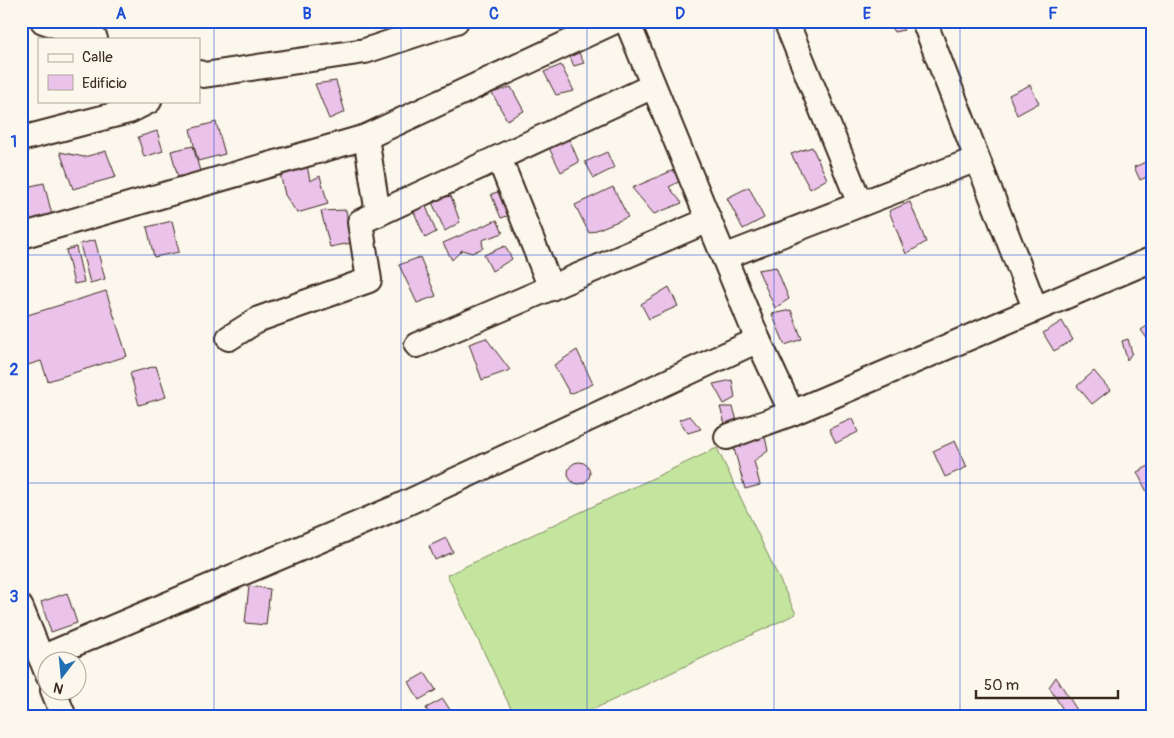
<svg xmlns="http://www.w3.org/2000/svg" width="1174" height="738" viewBox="0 0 1174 738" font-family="Pangolin,sans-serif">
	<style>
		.garden { fill: #c3e59e; stroke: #7f885e }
		.building { fill: #eac2ea; stroke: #3b2a1e }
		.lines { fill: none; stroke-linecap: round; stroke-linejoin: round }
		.minor-casing { stroke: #3b2a1e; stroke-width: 28 }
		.minor { stroke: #fbf7ec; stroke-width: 24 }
		.grid { fill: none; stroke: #1d4ed8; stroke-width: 1; stroke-opacity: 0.55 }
		.neatline { fill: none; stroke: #1d4ed8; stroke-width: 2 }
		.grid-label { font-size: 16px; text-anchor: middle; font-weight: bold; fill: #1d4ed8 }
	</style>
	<rect width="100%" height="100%" fill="#fbf7ec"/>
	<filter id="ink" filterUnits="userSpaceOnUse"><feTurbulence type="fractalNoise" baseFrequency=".02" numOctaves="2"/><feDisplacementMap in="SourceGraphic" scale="10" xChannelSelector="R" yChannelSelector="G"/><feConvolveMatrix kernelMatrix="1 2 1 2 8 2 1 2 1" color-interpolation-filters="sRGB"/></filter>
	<g filter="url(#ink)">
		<path class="garden" d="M717,448L796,614L577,717H515L447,575Z"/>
		<g class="building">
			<path d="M887,21H900L904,30L894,32Z"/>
			<path d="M575,45L584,63L574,66L566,48Z"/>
			<path d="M561,65L574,91L556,95L544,72Z"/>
			<path d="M336,81L345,112L329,119L315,84Z"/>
			<path d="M1030,85L1039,103L1017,115L1009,95Z"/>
			<path d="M511,87L524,111L507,120L492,93Z"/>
			<path d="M216,122L225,154L198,161L190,129Z"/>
			<path d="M157,131L163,151L144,157L138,137Z"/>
			<path d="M566,132L579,162L561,172L546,142Z"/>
			<path d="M193,146L201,175L179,181L171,151Z"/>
			<path d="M812,147L827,179L810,189L791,154Z"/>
			<path d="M106,151L116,177L73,189L60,152L84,157Z"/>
			<path d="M607,152L614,168L594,178L585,162Z"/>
			<path d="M1153,159V174L1140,180L1134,167Z"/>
			<path d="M306,160L310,181L320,176L328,204L297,213L285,195L279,169Z"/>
			<path d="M676,169L682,180L669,187L682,203L654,214L632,188Z"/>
			<path d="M44,183L52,215L30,221L22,188Z"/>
			<path d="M613,187L628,217L589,233L575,205Z"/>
			<path d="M749,187L764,218L743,229L727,198Z"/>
			<path d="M508,189L517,213L501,218L491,194Z"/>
			<path d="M451,196L460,222L445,231L431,200Z"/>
			<path d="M424,201L436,232L425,238L412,207Z"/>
			<path d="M910,202L926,242L906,254L889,211Z"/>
			<path d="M346,210L351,243L330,247L321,211Z"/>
			<path d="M497,220L503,233L482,240L483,248L472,253L462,250L452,260L443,243Z"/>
			<path d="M172,221L179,252L154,257L147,227Z"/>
			<path d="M95,240L105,279L90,283L80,244Z"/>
			<path d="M505,246L512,259L492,271L484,255Z"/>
			<path d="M76,247L84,282L74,284L66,250Z"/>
			<path d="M420,257L436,296L417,303L399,265Z"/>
			<path d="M776,267L789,299L775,308L758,270Z"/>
			<path d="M669,287L678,306L649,319L641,304Z"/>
			<path d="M106,291L127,356L48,381L41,361L21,367V317Z"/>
			<path d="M791,310L802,339L785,345L772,314Z"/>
			<path d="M1062,321L1073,340L1054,351L1043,333Z"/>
			<path d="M1153,322V347L1141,330Z"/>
			<path d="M486,338L510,370L482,380L469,344Z"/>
			<path d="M1128,339L1132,353L1127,360L1122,341Z"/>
			<path d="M577,350L593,384L570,394L554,365Z"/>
			<path d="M156,366L166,397L139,405L130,373Z"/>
			<path d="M1094,371L1110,390L1092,404L1077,386Z"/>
			<path d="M732,380L735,398L724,404L713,384Z"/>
			<path d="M720,407H733L738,424L726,427Z"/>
			<path d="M690,416L701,429L688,433L679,420Z"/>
			<path d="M852,419L858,432L836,443L829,429Z"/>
			<path d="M765,437L768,451L754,461L760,485L745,489L733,445Z"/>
			<path d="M955,441L967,467L945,477L933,451Z"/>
			<circle cx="579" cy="473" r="11"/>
			<path d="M1153,464V504L1137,472Z"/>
			<path d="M446,538L453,552L435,560L429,546Z"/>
			<path d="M249,586L270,589L266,625L245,623Z"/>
			<path d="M67,593L77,623L51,632L41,602Z"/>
			<path d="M425,673L436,690L419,700L409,682Z"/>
			<path d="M1056,677L1077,710L1067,716L1049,687Z"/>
			<path d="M443,699L452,713L446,717H430L426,708Z"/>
		</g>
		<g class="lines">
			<g class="minor-casing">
				<g id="minor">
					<path d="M43,21L95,39"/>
					<path d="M627,21L758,340L792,413"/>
					<path d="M924,21L1035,308"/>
					<path d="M788,26L860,204"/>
					<path d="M199,73L204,75L365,51L456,21"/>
					<path d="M366,137L378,214"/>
					<path d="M21,139L129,111L149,101"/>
					<path d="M499,158L551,288"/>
					<path d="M21,236L366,137L615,21"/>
					<path d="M724,257L977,159"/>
					<path d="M229,338L259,319L369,280L360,222L653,86"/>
					<path d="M417,345L709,220"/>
					<path d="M727,437L792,413L1153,259"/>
					<path d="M21,608L48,675"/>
					<path d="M41,658L398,507L758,340"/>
					<path d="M53,690L64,717"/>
				</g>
			</g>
			<use href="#minor" class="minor"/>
		</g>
	</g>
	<path class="grid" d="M214,21V717M401,21V717M587,21V717M774,21V717M960,21V717M21,255H1153M21,483H1153"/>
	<rect width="1174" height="738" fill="none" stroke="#fbf7ec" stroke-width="55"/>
	<rect x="38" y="38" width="162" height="65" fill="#fbf7ec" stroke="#aea59a"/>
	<rect x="48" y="54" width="25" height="8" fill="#fbf7ec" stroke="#aea59a"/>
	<text x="82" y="62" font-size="15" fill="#3b2a1e">Calle</text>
	<rect x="48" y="75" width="25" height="15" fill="#eac2ea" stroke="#aea59a"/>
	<text x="82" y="88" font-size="15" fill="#3b2a1e">Edificio</text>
	<g transform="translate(62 676) rotate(196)"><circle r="24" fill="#fbf7ec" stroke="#aea59a"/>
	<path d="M0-4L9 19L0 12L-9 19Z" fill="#1f6fb2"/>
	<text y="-8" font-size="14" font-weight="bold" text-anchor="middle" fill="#3b2a1e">N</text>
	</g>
	<path d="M976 690v8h142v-8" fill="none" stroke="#3b2a1e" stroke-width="2.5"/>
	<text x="984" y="690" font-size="15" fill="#3b2a1e" stroke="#fbf7ec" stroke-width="4" paint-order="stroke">50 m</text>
	<rect x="28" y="28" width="1118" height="682" class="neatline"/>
	<g class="grid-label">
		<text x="121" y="19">A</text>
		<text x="307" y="19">B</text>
		<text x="494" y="19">C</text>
		<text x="680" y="19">D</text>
		<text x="867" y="19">E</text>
		<text x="1053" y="19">F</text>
		<text x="14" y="147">1</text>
		<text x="14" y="375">2</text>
		<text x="14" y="602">3</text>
	</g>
</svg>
